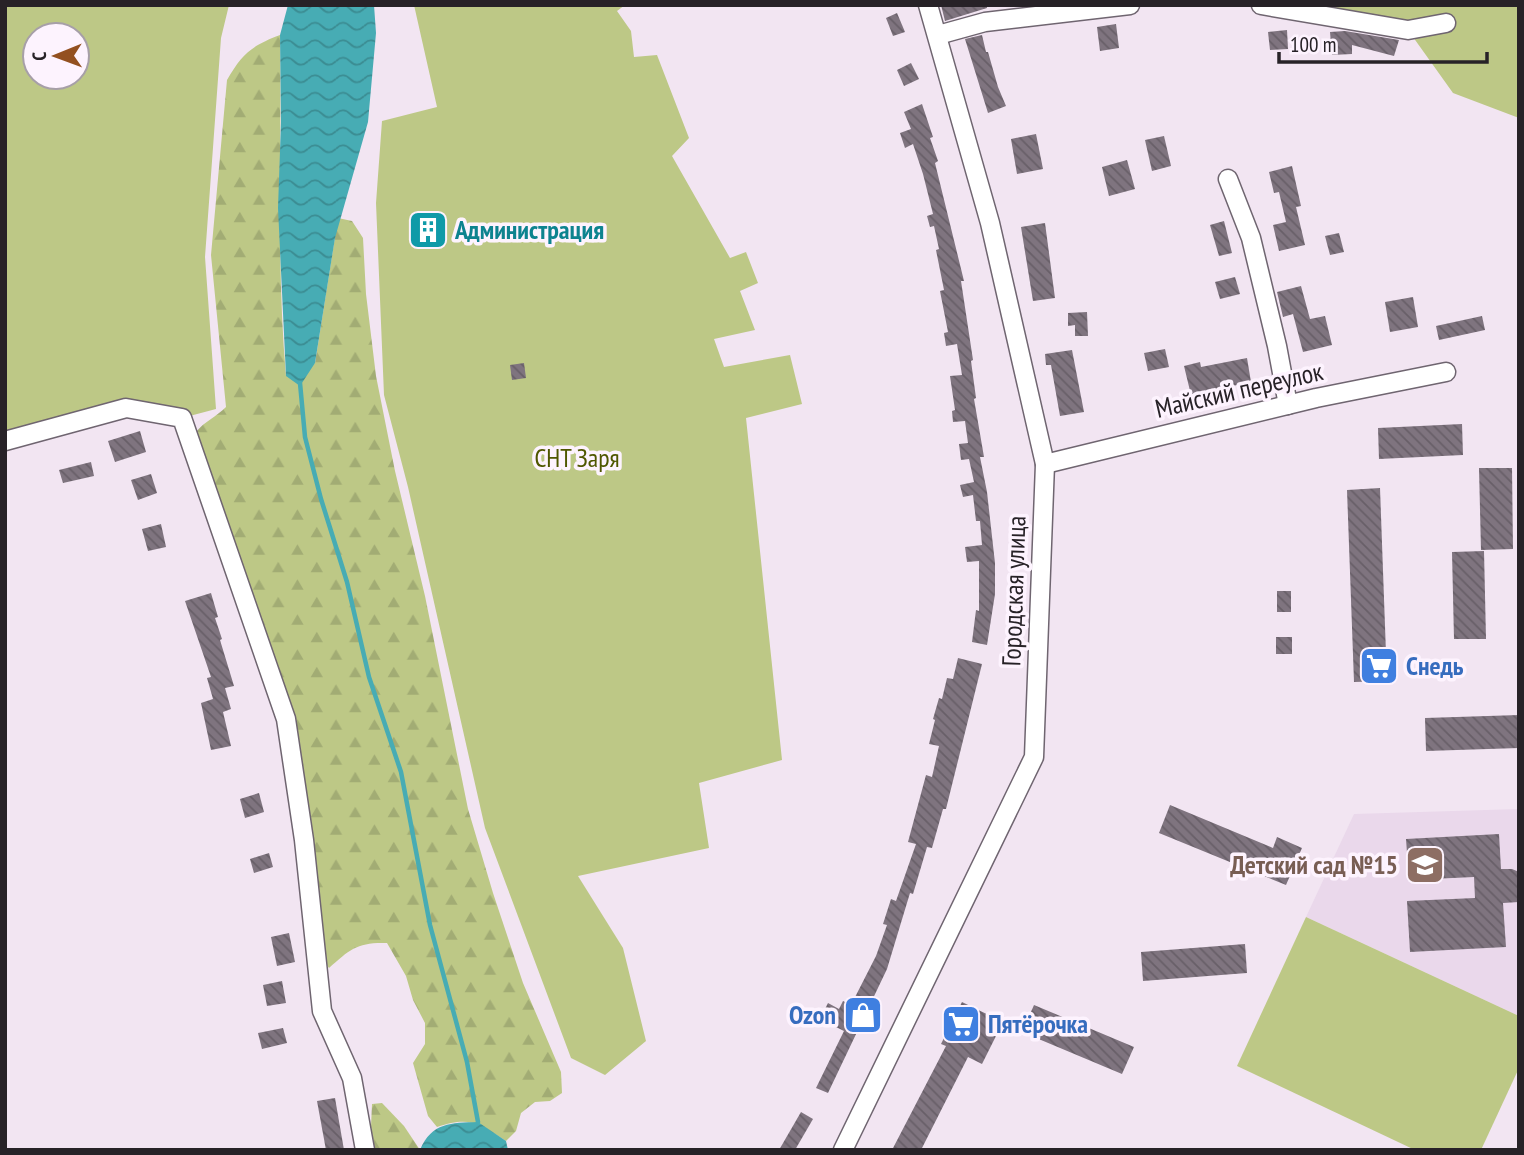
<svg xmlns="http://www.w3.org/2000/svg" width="1524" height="1155" viewBox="0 0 1524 1155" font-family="'PT Sans Narrow',sans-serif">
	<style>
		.built { fill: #ead8eb }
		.forest { fill: url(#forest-firs) }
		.garden { fill: #bdc886; fill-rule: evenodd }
		.water { fill: url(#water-waves) }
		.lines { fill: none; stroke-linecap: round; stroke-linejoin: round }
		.stream { stroke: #47acb4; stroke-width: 4.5 }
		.building { fill: url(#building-back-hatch) }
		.minor-casing { stroke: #6f6570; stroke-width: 21 }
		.minor { stroke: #fff; stroke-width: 18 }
		.labels { text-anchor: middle; stroke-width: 7; stroke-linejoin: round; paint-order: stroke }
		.culture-label { font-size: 26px; font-weight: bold; fill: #0d838f; stroke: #fdf3fe; text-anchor: start }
		.street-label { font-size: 26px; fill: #272227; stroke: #fdf3fe }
		.park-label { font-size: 26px; fill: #4f5700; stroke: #fdf3fe }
		.shop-label { font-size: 26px; font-weight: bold; fill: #366cbe; stroke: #fdf3fe; text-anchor: start }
		.education-label { font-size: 26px; font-weight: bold; fill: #785e54; stroke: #fdf3fe; text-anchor: end }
	</style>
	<defs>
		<pattern id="forest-firs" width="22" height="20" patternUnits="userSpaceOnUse" patternTransform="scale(1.75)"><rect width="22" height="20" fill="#bdc886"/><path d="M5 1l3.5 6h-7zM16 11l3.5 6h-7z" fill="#a2ac74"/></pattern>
		<pattern id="water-waves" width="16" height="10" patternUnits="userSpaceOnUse" patternTransform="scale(1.75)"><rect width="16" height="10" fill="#47acb4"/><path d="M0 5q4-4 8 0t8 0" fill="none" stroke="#3b8c92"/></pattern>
		<pattern id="building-back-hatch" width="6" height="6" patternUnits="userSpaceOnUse" patternTransform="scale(1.75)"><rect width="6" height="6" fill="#7f747f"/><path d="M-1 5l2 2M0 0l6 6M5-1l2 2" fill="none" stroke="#685f68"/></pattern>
	</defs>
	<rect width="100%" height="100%" fill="#f2e5f2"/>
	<path class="built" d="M1519,809V1016L1306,917L1354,814Z"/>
	<g class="forest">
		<path d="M280,35C282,149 276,263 286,376L315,363L338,218L352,221L363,238L366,294L376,376L395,471L425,596L468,809L493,893L523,983L561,1072L562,1093L550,1101L535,1102L521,1113L516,1131L506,1141C479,1123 469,1116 437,1127L428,1116L413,1063L425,1044V1023L413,1000L406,976L387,943C358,942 350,949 329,968L322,959L292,717L196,432C205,421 216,417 226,407L211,255L227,80C242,54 251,46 280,35Z"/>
		<path d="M382,1103L404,1126L420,1150H375L371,1127L372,1104Z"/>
	</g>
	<g class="garden">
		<path d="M5,5H229L221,38L205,257L216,409L182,418L126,408L5,441ZM35,35H77V77H35Z"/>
		<path d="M414,5H625L617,11L631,31L634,57L657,55L689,138L672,156L730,258L746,252L758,283L740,291L755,330L714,339L724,367L790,355L802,404L746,418L782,760L699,783L709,848L578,876L623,948L646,1041L605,1075L571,1058L485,828L408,487L384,395L376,203L382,121L437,107Z"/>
		<path d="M1261,5H1519V118L1453,93L1408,30Z"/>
		<path d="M1306,917L1519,1016V1068L1481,1150H1415L1237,1066Z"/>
	</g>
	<g class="water">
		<path d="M288,5H374L376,33L368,122L335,238L315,363L300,386L286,376L278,208L281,122L280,35Z"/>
		<path d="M478,1122L506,1141L508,1150H420C432,1122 451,1123 478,1122Z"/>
	</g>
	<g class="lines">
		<path class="stream" d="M300,383L305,437L321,499L347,582L369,677L401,772L430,925L467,1062L478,1122"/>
	</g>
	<g class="building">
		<path d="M941,5H987V8L945,21Z"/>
		<path d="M897,13L905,32L893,36L886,18Z"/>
		<path d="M1116,24L1119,48L1100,51L1097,27Z"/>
		<path d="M1287,30L1288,49L1270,50L1268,32Z"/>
		<path d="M1345,31L1399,40L1394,56L1352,45V54L1332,55L1330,32Z"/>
		<path d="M982,35L986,52H988L998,87L1006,106L988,113L965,39Z"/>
		<path d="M911,63L919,79L904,86L897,70Z"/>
		<path d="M922,104L933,137L930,138L938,161L935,163L964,281H961L973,360L971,361L976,398L974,399L984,457H980L987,492L995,563V594L987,645L972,642L976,610L979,611V561L967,562L965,547L982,545L980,521H976L973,495L963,497L960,485L974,482L969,459L961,460L959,444L968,443L965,421L953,422L952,411L955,410L950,376L962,375L957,344L946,346L944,333L948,332L940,291L944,290L936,250L939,249L934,226L930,227L927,216L933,214L923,174L913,144L905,148L900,133L911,129L904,112Z"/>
		<path d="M1036,134L1043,169L1017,174L1011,139Z"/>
		<path d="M1164,136L1171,166L1152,171L1145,140Z"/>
		<path d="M1127,160L1135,189L1109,196L1102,167Z"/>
		<path d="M1292,166L1301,206L1296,207L1305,245L1279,251L1273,225L1286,222L1279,192L1274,193L1269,172Z"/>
		<path d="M436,221L438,237L421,239L419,222Z"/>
		<path d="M1224,221L1232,253L1219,256L1210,225Z"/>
		<path d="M1045,223L1055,298L1033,301L1021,227Z"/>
		<path d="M1339,233L1344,252L1330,255L1325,236Z"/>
		<path d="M1235,277L1240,294L1220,299L1215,282Z"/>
		<path d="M1301,286L1310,319L1325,316L1332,345L1303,352L1293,314L1283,317L1277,292Z"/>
		<path d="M1413,297L1418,327L1390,332L1385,302Z"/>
		<path d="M1087,312L1088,336H1075V325L1068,326V313Z"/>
		<path d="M1482,316L1485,330L1439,340L1436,326Z"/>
		<path d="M1165,349L1169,367L1148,371L1144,353Z"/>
		<path d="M1072,350L1084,412L1060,416L1051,365H1046L1045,354Z"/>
		<path d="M1247,358L1251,382L1191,395L1184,366L1200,362L1201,367Z"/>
		<path d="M524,363L526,378L512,380L510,365Z"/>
		<path d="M1462,424L1463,455L1379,459L1378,428Z"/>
		<path d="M140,431L146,452L115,462L108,441Z"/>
		<path d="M91,462L94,476L63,483L59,470Z"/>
		<path d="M1479,468H1512L1513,549L1481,550Z"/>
		<path d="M151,474L157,493L138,500L131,480Z"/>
		<path d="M1380,488L1387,681L1354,682L1347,490Z"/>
		<path d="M161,524L166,547L148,551L142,529Z"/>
		<path d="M1484,551L1486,639H1454L1452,552Z"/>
		<rect x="1277" y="591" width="14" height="21"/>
		<path d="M211,593L218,617L215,618L222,639L220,640L234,686L225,688L231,709L223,712L231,746L211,750L201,703L213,699L207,678L211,677L185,601Z"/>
		<rect x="1276" y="637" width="16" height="17"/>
		<path d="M958,658L982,664L946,809H943L932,848L927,847L913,894L910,893L887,969L828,1093L816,1088L844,1031L820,1019L828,1003L839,1009L843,1001L851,1005L876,956L887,925L883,924L891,899L896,901L916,844L908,842L926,775L932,777L939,746L929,744L935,720L933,719L939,698L942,699L947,678L953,679Z"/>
		<path d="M1519,715V748L1426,751L1425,718Z"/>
		<path d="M259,793L264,812L245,818L240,799Z"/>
		<path d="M1170,805L1273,848L1277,837L1302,848L1286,885L1159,833Z"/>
		<path d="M1499,834L1501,869H1512L1519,872V902L1503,903L1506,947L1410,952L1407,901L1475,898L1474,877L1409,880L1406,839Z"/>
		<path d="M269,853L273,867L254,873L250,859Z"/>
		<path d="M289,933L295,962L277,966L271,937Z"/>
		<path d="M1245,944L1247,973L1143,981L1141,952Z"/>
		<path d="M282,981L286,1003L267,1006L263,985Z"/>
		<path d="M962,1002L1003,1022L982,1064L968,1057L921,1150H892L946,1046L941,1044Z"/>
		<path d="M1034,1005L1134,1047L1122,1074L1022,1032Z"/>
		<path d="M283,1028L287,1043L262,1049L258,1033Z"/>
		<path d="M335,1098L344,1150H326L317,1101Z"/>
		<path d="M801,1112L813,1119L795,1150H779Z"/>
	</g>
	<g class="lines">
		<g class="minor-casing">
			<g id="minor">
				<path d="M1261,5L1408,30L1446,23"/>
				<path d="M938,35L985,22L1130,5"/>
				<path d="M1228,179L1251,238L1277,346L1288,405"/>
				<path d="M5,441L126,408L182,418L286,719L304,840L322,1011L352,1078L365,1150"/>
				<path d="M1045,464L1316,398L1446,372"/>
				<path d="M843,1150L1034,757L1045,464L990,223L928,5"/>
			</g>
		</g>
		<use href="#minor" class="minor"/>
	</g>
	<defs>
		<g id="building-square" transform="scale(2.0125)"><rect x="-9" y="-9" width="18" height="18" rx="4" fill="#0f9aa8" stroke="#fdf3fe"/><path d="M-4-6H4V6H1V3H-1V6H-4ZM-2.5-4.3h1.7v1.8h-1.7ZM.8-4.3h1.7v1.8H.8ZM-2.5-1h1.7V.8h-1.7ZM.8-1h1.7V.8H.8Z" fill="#fff"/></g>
		<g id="supermarket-square" transform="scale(2.0125)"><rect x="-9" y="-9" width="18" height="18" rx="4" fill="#3f7fe0" stroke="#fdf3fe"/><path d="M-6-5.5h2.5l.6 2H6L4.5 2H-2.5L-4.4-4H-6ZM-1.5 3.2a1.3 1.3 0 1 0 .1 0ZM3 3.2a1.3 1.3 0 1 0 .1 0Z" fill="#fff"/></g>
		<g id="school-square" transform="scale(2.0125)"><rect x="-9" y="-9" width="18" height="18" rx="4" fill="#8d6e63" stroke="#fdf3fe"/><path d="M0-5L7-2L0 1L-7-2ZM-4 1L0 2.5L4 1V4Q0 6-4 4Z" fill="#fff"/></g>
		<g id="shop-square" transform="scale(2.0125)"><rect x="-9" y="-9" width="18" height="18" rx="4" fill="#3f7fe0" stroke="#fdf3fe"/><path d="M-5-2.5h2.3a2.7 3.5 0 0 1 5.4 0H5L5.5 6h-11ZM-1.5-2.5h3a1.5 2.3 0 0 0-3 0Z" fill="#fff"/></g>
	</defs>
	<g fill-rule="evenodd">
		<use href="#building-square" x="428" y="230"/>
		<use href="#supermarket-square" x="1379" y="666"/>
		<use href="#school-square" x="1425" y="865"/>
		<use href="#shop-square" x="863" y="1015"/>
		<use href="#supermarket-square" x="961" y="1024"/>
	</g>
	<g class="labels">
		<g class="culture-label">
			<text x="455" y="239">Администрация</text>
		</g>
		<g class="street-label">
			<text transform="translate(1239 390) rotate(-13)" y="9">Майский переулок</text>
			<text transform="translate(1014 591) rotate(-88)" y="9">Городская улица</text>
		</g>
		<g class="park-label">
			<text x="577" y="467">СНТ Заря</text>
		</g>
		<g class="shop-label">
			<text x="1406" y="675">Снедь</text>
			<text x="836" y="1024" text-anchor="end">Ozon</text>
			<text x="988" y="1033">Пятёрочка</text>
		</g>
		<g class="education-label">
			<text x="1398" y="874">Детский сад №15</text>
		</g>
	</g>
	<rect width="1524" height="1155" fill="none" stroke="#272227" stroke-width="14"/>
	<g transform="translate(56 56) rotate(269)"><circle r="33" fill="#fdf3fe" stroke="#a79fa8" stroke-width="2"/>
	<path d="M0-5L12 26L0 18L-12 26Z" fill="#935020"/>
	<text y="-10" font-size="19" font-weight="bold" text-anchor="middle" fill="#272227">С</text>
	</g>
	<path d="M1279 52v10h208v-10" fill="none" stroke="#272227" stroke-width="3.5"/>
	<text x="1290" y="52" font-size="21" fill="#272227" stroke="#fdf3fe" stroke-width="5" paint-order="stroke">100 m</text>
</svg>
